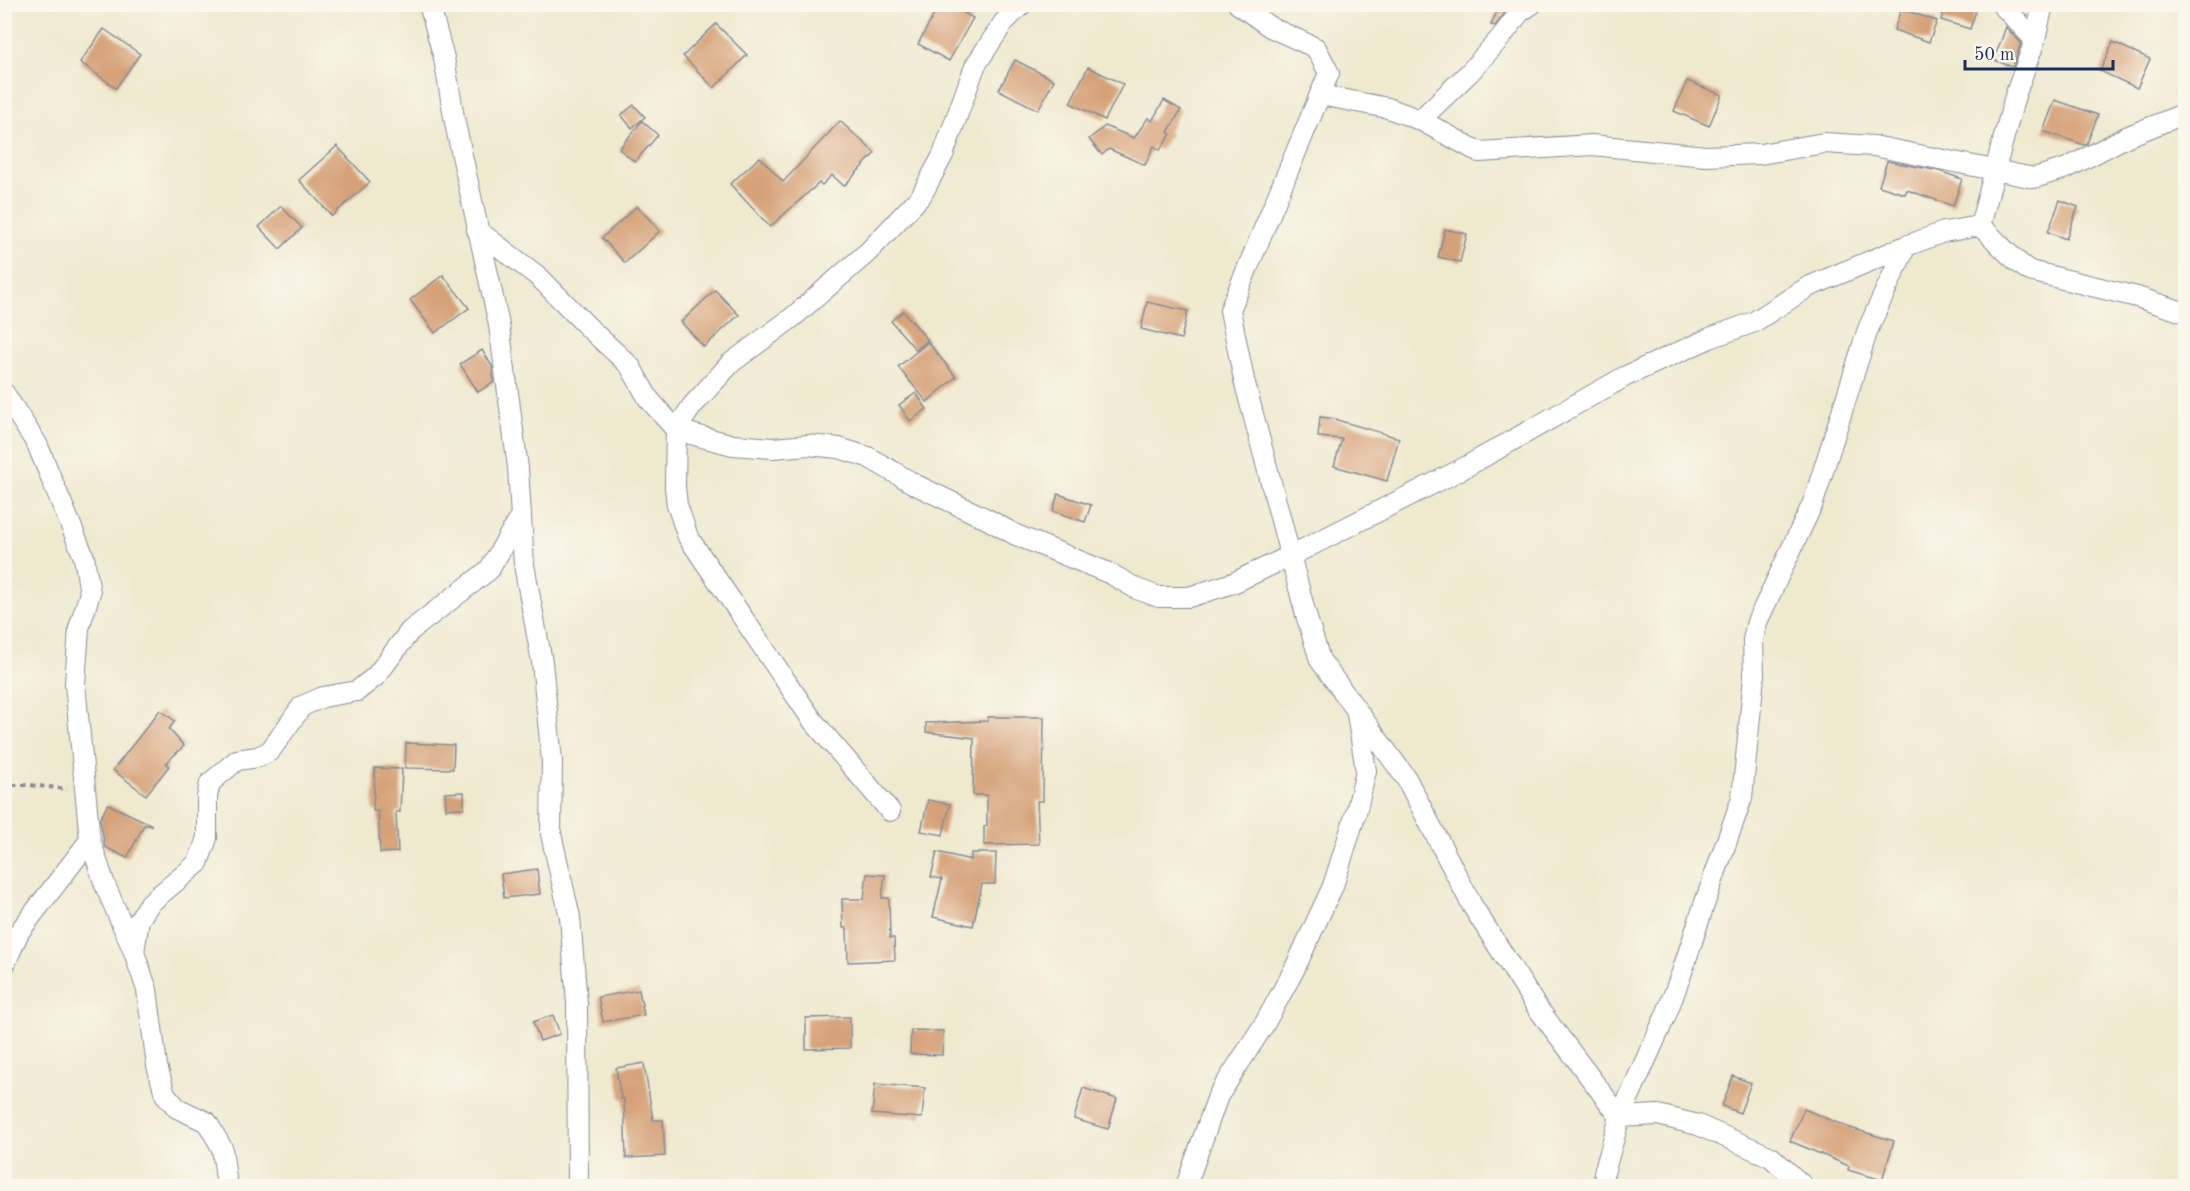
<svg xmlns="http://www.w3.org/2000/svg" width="2190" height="1191" viewBox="0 0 2190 1191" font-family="'Old Standard TT',serif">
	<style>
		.building { fill: #d5a178 }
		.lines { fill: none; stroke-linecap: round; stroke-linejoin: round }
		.street-casing { stroke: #858c96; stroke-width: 22 }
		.path { stroke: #858c96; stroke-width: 4; stroke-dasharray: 4.5 4.5; stroke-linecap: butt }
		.street { stroke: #fff; stroke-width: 20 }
	</style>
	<rect width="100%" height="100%" fill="#fbf7ec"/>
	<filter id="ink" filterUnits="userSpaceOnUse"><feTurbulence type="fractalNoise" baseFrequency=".0167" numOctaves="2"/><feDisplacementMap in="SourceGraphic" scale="12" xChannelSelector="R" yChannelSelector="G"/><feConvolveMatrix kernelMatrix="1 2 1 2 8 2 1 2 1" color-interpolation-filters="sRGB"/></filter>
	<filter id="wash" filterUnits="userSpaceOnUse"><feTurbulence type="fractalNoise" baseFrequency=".008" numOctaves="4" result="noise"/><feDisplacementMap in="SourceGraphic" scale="24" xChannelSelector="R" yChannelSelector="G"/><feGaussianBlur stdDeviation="1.35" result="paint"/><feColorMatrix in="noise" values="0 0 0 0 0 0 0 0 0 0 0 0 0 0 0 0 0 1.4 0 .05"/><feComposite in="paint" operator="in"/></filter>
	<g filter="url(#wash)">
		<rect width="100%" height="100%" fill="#efe9cf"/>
		<g id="blocks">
			<g class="building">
				<path d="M940,4H949L973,18L949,61L918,44Z"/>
				<path d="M1500,4L1509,7L1495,26L1491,25Z"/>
				<path d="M1946,4H1978L1970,29L1941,20Z"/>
				<path d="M1901,9L1937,21L1929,42L1894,30Z"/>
				<path d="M716,24L747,55L714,88L683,56Z"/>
				<path d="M2006,27L2021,43L2013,67L1994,60Z"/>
				<path d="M104,29L140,54L116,88L80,62Z"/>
				<path d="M2113,42L2150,59L2137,88L2100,71Z"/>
				<path d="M1015,60L1054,80L1038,110L999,90Z"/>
				<path d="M1088,67L1123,84L1105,120L1070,103Z"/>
				<path d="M1687,81L1722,95L1709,126L1674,111Z"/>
				<path d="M1164,100L1181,110L1168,132L1171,134L1160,150L1154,146L1145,165L1109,149L1102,155L1089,139L1105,126L1134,138L1148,118L1152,121Z"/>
				<path d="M2055,100L2098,115L2087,144L2084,145L2043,131Z"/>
				<path d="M634,105L645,117L632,128L621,115Z"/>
				<path d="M642,121L658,135L635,162L619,149Z"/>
				<path d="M840,121L875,153L844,186L832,175L822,185L819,183L770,227L730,184L760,157L783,182Z"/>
				<path d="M337,146L370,182L332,216L299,180Z"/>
				<path d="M1887,161L1939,171L1962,179L1953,206L1907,190L1905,194L1879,186Z"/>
				<path d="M2060,200L2078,207L2066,239L2048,232Z"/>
				<path d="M281,206L302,228L280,249L259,227Z"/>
				<path d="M637,206L660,231L625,263L602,238Z"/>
				<path d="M1445,229L1467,234L1460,262L1438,257Z"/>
				<path d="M443,275L469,308L435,333L410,300Z"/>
				<path d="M715,290L739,315L704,347L681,322Z"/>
				<path d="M1147,302L1188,311L1181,339L1141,329Z"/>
				<path d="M903,311L928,340L916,350L891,321Z"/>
				<path d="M928,342L956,377L927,402L898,367Z"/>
				<path d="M482,350L492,366L494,382L478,392L460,364Z"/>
				<path d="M916,393L927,409L910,421L899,405Z"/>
				<path d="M1320,417L1337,419V420L1399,438L1387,481L1334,466L1342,439L1318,437Z"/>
				<path d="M1058,494L1091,505L1085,522L1053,511Z"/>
				<path d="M160,710L175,721L169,729L184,746L166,763L169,766L146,795L113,770Z"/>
				<path d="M988,717H1044L1043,801H1037L1039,844L984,845V827L987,826V795H973L974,738L926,732V723L988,721Z"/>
				<path d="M406,743L454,745L453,769L405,768Z"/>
				<path d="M375,768L402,769L400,812H396L398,852L380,853L378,811H373Z"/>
				<path d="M464,792V808L446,809L445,793Z"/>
				<path d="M928,800L950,804L943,835L921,831Z"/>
				<path d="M108,804L152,825H144L127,858L105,847L100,819Z"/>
				<path d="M937,852L971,860V853H996L995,884H982L973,926L933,917L942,879L931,877Z"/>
				<path d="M537,869L540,894L504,898L501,874Z"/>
				<path d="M867,874L885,875L882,898H889L890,938H894L895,960L848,962L847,928H843L842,899H864Z"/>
				<path d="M639,990L644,1015L603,1022L598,997Z"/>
				<path d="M553,1015L560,1034L540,1041L533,1022Z"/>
				<path d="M850,1017V1048L806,1049V1018Z"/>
				<path d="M911,1030L943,1031L942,1055L910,1054Z"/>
				<path d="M644,1063L653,1120H663L665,1156L626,1158L624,1099H621L616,1068Z"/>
				<path d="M1733,1076L1751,1083L1740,1113L1722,1106Z"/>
				<path d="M875,1084L925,1088L922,1118L872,1114Z"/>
				<path d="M1083,1088L1117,1099L1108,1129L1074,1119Z"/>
				<path d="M1804,1109L1847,1127L1894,1141L1882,1180L1848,1170L1849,1166L1790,1141Z"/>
			</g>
		</g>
	</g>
	<g filter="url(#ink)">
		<use href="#blocks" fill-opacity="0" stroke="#858c96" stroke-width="1.5"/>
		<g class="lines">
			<g class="street-casing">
				<g id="street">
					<path d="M429,4L444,58L455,123L499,325L518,468L524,565L542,662L552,761L551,834L570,917L577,1003L578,1186"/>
					<path d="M1238,4L1270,27L1316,48L1329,73L1230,310L1244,380L1306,615L1320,660L1406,778L1473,907L1536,1006L1620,1117L1604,1173"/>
					<path d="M2001,4L2035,40"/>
					<path d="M1320,95L1388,108L1420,120L1479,152L1592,145L1706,156L1760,154L1824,143L1874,146L2034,178L2067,168L2126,137L2186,113"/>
					<path d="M1420,120L1470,72L1502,36L1520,12L1532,4"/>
					<path d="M1980,226L2015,96L2035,40L2043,4"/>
					<path d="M477,230L539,277L590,329L630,366L648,398L676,430L733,445L773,448L808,445L839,448L868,457L916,485L987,519L1016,535L1111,574L1137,589L1159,597H1189L1233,583L1290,556L1462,469L1626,376L1710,338L1754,322L1808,287L1906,246"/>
					<path d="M4,393L37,444L84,557L90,593L79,628L75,684L90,840L19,932L4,966"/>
					<path d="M890,811L813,721L688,537L677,505L675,487L676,430L692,406L731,363L793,317L868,252L921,196L943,155L975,66L1004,22L1022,4"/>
					<path d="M90,840L105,885L134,952L147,990L157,1066L165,1094L177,1108L207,1122L222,1148L227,1186"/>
					<path d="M134,952L139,920L150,903L198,863L207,838V797L210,783L237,760L258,757L270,751L302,706L323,697L357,691L376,676L410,631L489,570L521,515"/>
					<path d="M1186,1186L1218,1096L1265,1023L1294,970L1333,886L1356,813L1366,771L1357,714"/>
					<path d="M1803,1186L1771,1157L1698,1125L1658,1115L1620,1117L1666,1015L1681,975L1704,905L1742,798L1754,676L1753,640L1757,622L1813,503L1868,329L1906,246L1944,232L1980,226C1998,241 2010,259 2030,271L2137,297L2186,313"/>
				</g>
			</g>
			<path class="path" d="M4,785H29L67,789"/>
			<use href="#street" class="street"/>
		</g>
	</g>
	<rect width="2190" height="1191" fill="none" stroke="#fbf7ec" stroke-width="24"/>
	<path d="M1965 60v9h148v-9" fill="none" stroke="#1b2f5e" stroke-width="3"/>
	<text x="1974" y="60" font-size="18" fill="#1b2f5e" stroke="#fbf7ec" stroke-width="4.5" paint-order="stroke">50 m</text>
</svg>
